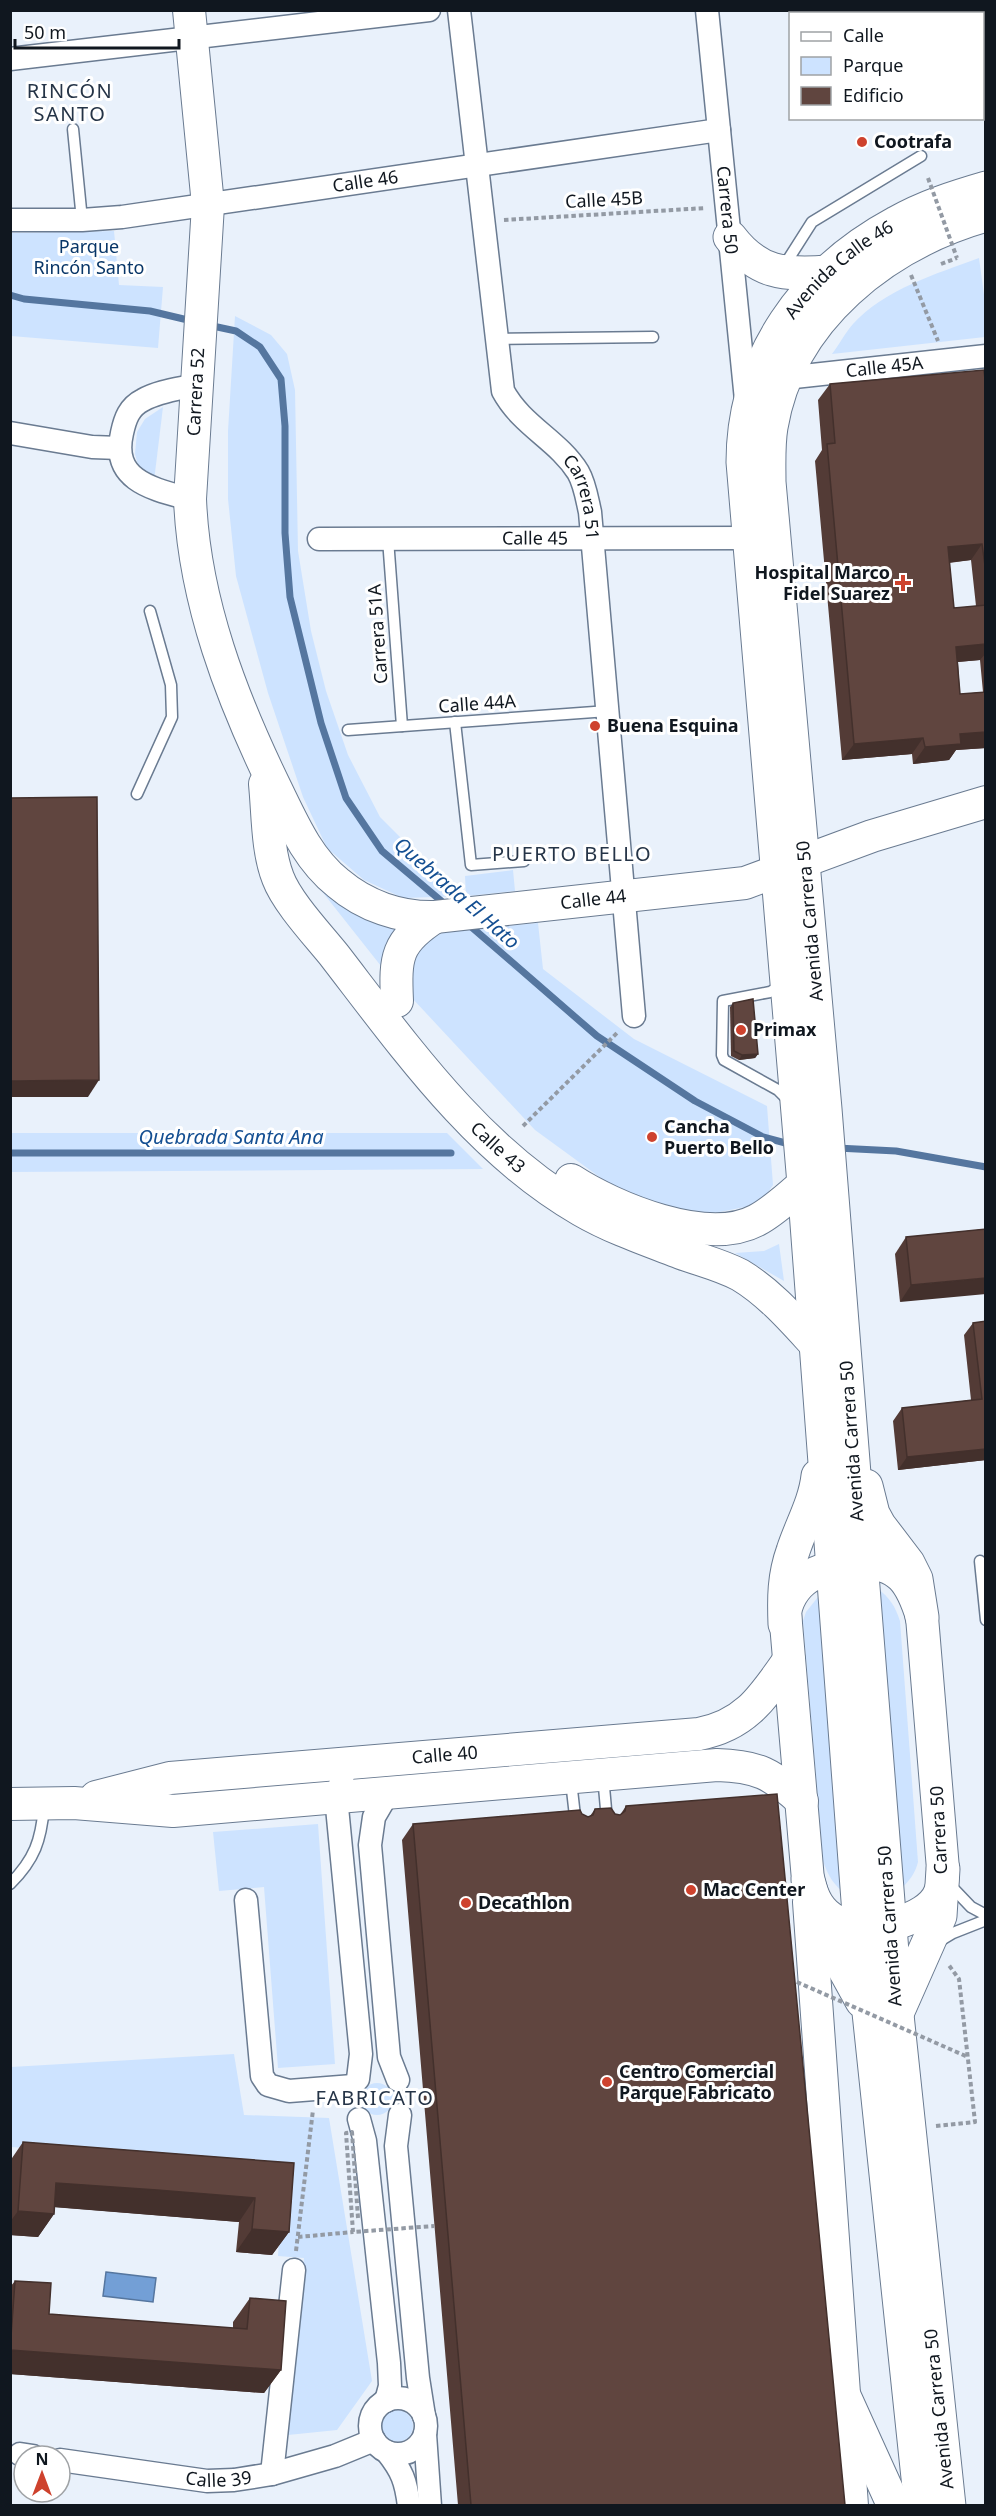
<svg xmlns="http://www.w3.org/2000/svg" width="996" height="2516" viewBox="0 0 996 2516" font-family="'Noto Sans',sans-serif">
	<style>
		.green { fill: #cde3ff }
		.water { fill: #739fd6; stroke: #55769f; stroke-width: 1.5 }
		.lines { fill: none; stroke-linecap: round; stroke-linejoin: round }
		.stream { stroke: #55769f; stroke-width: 7 }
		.lane-casing { stroke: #6a7b91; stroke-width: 13 }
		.street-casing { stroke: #6a7b91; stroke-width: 25 }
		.secondary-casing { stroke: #6a7b91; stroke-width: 34 }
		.primary-casing { stroke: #6a7b91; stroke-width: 35 }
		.path { stroke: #939aa4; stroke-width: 4; stroke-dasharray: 4.5 3; stroke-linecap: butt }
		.lane { stroke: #fff; stroke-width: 10 }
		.street { stroke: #fff; stroke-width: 22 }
		.secondary { stroke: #fff; stroke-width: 32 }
		.primary { stroke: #fff; stroke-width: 33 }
		.path-bridge { stroke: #939aa4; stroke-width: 4; stroke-dasharray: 4.5 3; stroke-linecap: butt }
		.wall { fill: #533b36; fill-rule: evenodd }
		.shaded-wall { fill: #43302c }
		.building { fill: #60453f; stroke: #43302c; stroke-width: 1.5 }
		.poi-dot { fill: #ce422d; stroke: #fff; stroke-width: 2 }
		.labels { text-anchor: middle; stroke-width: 6; stroke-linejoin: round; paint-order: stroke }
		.poi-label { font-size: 18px; font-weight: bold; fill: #10171f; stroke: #fff; text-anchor: start }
		.street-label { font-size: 18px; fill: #10171f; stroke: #fff }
		.park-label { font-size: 18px; fill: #073567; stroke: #fff }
		.neighbourhood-label { font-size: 20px; letter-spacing: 1.5px; fill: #253447; stroke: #fff }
		.water-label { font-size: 20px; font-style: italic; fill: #144f92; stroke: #fff }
	</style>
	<rect width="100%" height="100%" fill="#e9f1fb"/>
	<g class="green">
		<path d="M114,231L119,285L163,287L158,348L11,336V233Z"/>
		<path d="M979,258L985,302V337L832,354C839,345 845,333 853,324C885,289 936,274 979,258Z"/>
		<path d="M235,316L271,335L287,354L295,390L298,551L311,631L326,691L348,755L380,817L414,851L466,895L465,876L513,870L515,891L467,896L403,898L364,880L327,848L303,797L268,693L236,576L228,499V431Z"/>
		<path d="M163,407L154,481L139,469L135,454L137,432L145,419Z"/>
		<path d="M294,856L416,924L391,948L381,966Z"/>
		<path d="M538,923L543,969L634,1039L767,1106L773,1185L764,1198L745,1207L709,1214L661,1206L616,1189L535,1130L412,998L410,981L413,962L424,943L444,932Z"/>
		<path d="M10,1133H447L483,1169L11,1172Z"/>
		<path d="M779,1244L784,1281L735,1253L764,1251Z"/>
		<path d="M877,1588C890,1598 895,1606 900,1621L918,1862C915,1874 909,1881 900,1890Z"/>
		<path d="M822,1592L846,1895C834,1885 828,1876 823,1861L803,1621L806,1612Z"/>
		<path d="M318,1824L335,2064L278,2068L264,1887L219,1891L213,1832Z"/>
		<path d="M234,2054L244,2115L329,2118L372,2381L337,2430L288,2435L304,2258L278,2256L283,2168L11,2147V2067Z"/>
		<circle cx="377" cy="2099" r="16"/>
		<circle cx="397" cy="2426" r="16"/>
	</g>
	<path class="water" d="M106,2272L156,2278L153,2302L103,2296Z"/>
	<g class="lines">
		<g class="stream">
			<path d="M10,295L24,299L150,311L192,321"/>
			<path d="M208,325L236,331L260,347L281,379L285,426V533L290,597L321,723L346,798L382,851L446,905"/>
			<path d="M468,924L597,1036L695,1101L763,1137L793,1145"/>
			<path d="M837,1148L896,1151L986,1167"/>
			<path d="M10,1153H451"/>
		</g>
		<g class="lane-casing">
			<g id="lane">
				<path d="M73,129L82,220"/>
				<path d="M784,266L812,222L921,156"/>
				<path d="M496,339L653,337"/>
				<path d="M388,539L402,726"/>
				<path d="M455,722L471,865L524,861"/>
				<path d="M348,730L608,711"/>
				<path d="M137,794L172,717L171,685L150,611"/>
				<path d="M782,985L770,992L723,1001L722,1055L724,1060L778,1090L790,1102"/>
				<path d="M980,1561L986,1620"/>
				<path d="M603,1776L607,1820"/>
				<path d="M571,1781L576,1825"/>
				<path d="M10,1884C35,1859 41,1840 44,1807"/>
				<path d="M950,1885L971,1907L986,1915"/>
				<path d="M938,1942L953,1933L986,1920"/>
			</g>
		</g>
		<g class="street-casing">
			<g id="street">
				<path id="s1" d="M459,10L503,391C522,426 558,440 578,472C585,484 587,499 590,512L634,1016"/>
				<path id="s2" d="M707,10L746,400"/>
				<path d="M10,59L429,10"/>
				<path id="s3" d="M10,220H82L122,217L719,130"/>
				<path id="s4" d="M785,378L986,356"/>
				<path d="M10,433L92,447L119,448"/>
				<path d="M190,499C153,489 111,481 122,433C125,419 129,407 143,400C159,391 179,389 196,385"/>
				<path id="s5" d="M319,539L750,538"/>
				<path d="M347,1763L336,1797L361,2054L358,2079"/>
				<path d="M388,1793L374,1817L370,1845L389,2057L398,2080"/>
				<path d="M246,1900L262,2076L268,2085L289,2091L353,2086"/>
				<path d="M400,2115L396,2146L418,2378L424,2416"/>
				<path d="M359,2119L365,2141L389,2363L390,2386L386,2401"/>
				<circle cx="398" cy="2426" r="28"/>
				<path d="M425,2434L430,2506"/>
				<path d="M387,2452C402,2471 406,2481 409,2506"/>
				<path d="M20,2454L33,2456"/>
				<path id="s6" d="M60,2460L207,2481L234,2480L272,2474L335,2456L374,2440"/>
				<path d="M272,2474L294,2270"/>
			</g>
		</g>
		<g class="secondary-casing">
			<g id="secondary">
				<path id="s7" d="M189,10L208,205L190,499C194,601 232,699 276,789C293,824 308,859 338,883C365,906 400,918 435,917L745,883L872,836L986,802"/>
				<path id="s8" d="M265,784C268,814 267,850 278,878C287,902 317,934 334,955C405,1047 478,1151 581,1210C612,1228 647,1240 681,1253C700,1260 721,1265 740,1275C770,1293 793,1320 816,1345"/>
				<path d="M397,1001C395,957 396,942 435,917"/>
				<path d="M571,1180C614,1208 707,1247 757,1220C774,1211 789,1196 804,1184"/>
				<path d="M861,1562C900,1564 911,1582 922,1617L943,1869C943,1876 943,1885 940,1892C929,1923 862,1936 836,1921C819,1912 813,1898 808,1880L785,1612C793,1574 827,1566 861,1562Z"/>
				<path id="s9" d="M96,1797L170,1778L699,1734C746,1725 763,1697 789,1660"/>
				<path d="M10,1804L74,1803L173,1811L717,1765C758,1766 772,1774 802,1801"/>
				<path d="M809,1902L852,2506"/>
			</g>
		</g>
		<g class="primary-casing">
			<g id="primary">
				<path d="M730,237C758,274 784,275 828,272"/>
				<path d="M866,1486L873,1514L879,1525L908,1563L916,1579L922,1617"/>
				<path d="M785,1624C784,1598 784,1576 793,1551C801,1526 815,1503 818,1476"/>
				<path d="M808,1880L820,1925L862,2001"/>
				<path d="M898,2011L940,1916L943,1869"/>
				<path d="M845,2398L894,2506"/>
				<path id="s10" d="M921,2506L860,1927L804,1184L743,462C743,358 805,272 896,223C924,207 955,197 986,188"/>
				<path d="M949,2506L897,2015L825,1109L769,482C769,464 768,445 771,427C789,318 885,244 986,215"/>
			</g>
		</g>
		<g class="path">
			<path d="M504,220L706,208"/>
			<path d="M941,264L957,258"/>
			<path d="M911,275L938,341"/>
			<path d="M523,1126L619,1031"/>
			<path d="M936,2126L975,2122L959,1979L948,1964"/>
			<path d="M298,2237L353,2232"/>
			<path d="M296,2251L313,2110"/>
		</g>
		<use href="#lane" class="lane"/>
		<use href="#street" class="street"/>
		<use href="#secondary" class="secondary"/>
		<use href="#primary" class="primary"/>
		<g class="path-bridge">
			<path d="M928,178L957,258"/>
			<path d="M790,1979L968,2057"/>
			<path d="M358,2218L352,2132L346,2133L353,2232L434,2226"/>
		</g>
	</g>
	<g class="wall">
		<path d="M830,384L986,389V748L956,750L949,760L913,764L912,754L842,760L815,461L822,450L818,400ZM971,560L976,606L954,608L949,563ZM980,660L983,692L960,694L958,662Z"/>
		<path d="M733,1003L758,1054L755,1058L739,1060L731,1056L730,1007Z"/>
		<path d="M986,1229L900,1302L895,1254L906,1237Z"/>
		<path d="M986,1321V1460L898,1470L893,1421L902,1408L971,1400L964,1335L973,1323Z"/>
		<path d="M626,1806L845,2505H458L402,1840L413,1824L582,1814L588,1817L590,1816L595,1809L620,1815Z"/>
		<path d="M23,2142L294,2163L289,2232L272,2255L236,2252L239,2222L55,2207L54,2214L38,2237L10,2235V2161Z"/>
		<path d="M15,2281L49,2314L233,2328V2322L250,2298L281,2370L264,2393L10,2374V2287Z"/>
	</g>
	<g class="shaded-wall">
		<path d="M982,544L971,560L936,564L948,547Z"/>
		<path d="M986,644V653L980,660L945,663L956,647Z"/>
		<path d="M986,732V748L956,750L949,760L913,764L925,747L960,734Z"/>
		<path d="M923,738L912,754L842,760L854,744Z"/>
		<path d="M758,1054L755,1058L739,1060L742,1055Z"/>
		<path d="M99,1080L88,1097H10V1081Z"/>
		<path d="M986,1278V1294L900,1302L911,1285Z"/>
		<path d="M986,1449V1460L898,1470L907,1457Z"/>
		<path d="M56,2183L157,2190L255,2198L239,2222L40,2206Z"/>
		<path d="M18,2211L54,2214L38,2237L10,2235V2222Z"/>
		<path d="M252,2229L289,2232L272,2255L236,2252Z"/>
		<path d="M10,2350L281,2370L264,2393L10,2374Z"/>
	</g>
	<g class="building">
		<path d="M984,370L986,389V573L982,544L948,547L954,608L986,605V644L956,647L960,694L986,692V732L960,734L961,744L925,747L923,738L854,744L827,444L835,443L830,384Z"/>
		<path d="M97,797L99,1080L10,1081V798Z"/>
		<path d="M753,999L758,1054L742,1055L734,1051L733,1003Z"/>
		<path d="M986,1229V1278L911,1285L906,1237Z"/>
		<path d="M986,1321V1449L907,1457L902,1408L982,1399L973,1323Z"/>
		<path d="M777,1794L845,2505H471L413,1824L580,1810L582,1814L588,1817L593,1815L595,1809L611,1808L615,1814L620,1815L625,1811L626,1806Z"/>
		<path d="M23,2142L294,2163L289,2232L252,2229L255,2198L157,2190L56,2183L54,2214L18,2211Z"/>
		<path d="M15,2281L51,2283L49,2314L247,2329L250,2298L286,2301L281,2370L10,2350Z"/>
	</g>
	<g class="poi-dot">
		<circle cx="862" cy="142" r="6"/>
		<path d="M900 574h6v6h6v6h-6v6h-6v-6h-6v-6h6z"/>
		<circle cx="595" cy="726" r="6"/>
		<circle cx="741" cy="1030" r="6"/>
		<circle cx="652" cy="1137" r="6"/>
		<circle cx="691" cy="1890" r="6"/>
		<circle cx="466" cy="1903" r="6"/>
		<circle cx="607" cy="2082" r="6"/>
	</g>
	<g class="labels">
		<g class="poi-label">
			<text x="874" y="148">Cootrafa</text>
			<text x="890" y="579" text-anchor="end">Hospital Marco<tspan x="890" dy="21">Fidel Suarez</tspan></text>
			<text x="607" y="732">Buena Esquina</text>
			<text x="753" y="1036">Primax</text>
			<text x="664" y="1133">Cancha<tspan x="664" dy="21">Puerto Bello</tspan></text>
			<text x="703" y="1896">Mac Center</text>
			<text x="478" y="1909">Decathlon</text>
			<text x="619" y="2078">Centro Comercial<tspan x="619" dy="21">Parque Fabricato</tspan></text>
		</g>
		<g class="street-label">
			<text dy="6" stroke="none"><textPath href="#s3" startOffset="358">Calle 46</textPath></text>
			<text transform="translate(604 200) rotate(-3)" y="6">Calle 45B</text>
			<text dy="6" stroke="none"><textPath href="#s2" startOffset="201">Carrera 50</textPath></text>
			<text dy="6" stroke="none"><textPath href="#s10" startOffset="2276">Avenida Calle 46</textPath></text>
			<text dy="6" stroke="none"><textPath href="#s4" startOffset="100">Calle 45A</textPath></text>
			<text transform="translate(196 392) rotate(-87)" y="6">Carrera 52</text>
			<text dy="6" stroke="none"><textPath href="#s1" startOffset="520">Carrera 51</textPath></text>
			<text dy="6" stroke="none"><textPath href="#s5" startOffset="216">Calle 45</textPath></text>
			<text transform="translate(378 634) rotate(-94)" y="6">Carrera 51A</text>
			<text transform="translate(477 704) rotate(-4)" y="6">Calle 44A</text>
			<text dy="6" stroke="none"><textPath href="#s7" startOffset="1173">Calle 44</textPath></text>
			<text transform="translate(810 921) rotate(-95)" y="6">Avenida Carrera 50</text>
			<text dy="6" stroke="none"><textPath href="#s8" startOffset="444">Calle 43</textPath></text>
			<text transform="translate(852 1441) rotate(-94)" y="6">Avenida Carrera 50</text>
			<text dy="6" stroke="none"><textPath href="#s9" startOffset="352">Calle 40</textPath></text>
			<text transform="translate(939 1830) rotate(-93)" y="6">Carrera 50</text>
			<text transform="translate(890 1926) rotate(-94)" y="6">Avenida Carrera 50</text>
			<text transform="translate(939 2409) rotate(-96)" y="6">Avenida Carrera 50</text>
			<text dy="6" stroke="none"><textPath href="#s6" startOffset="160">Calle 39</textPath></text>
		</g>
		<g class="park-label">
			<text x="89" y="253">Parque<tspan x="89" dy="21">Rincón Santo</tspan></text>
		</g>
		<g class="neighbourhood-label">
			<text x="70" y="98">RINCÓN<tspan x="70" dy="23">SANTO</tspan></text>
			<text x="572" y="861">PUERTO BELLO</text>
			<text x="375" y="2105">FABRICATO</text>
		</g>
		<g class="water-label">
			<text transform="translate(457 893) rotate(41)" y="7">Quebrada El Hato</text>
			<text x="231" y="1144">Quebrada Santa Ana</text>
		</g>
	</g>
	<rect width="996" height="2516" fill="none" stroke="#10171f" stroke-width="24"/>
	<rect x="789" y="12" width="195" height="108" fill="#ffffff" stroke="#9fa2a5" stroke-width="1.5"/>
	<rect x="801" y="32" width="30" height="9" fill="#ffffff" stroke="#9fa2a5" stroke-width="1.5"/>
	<text x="843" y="42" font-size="18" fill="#10171f">Calle</text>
	<rect x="801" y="57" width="30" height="18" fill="#cde3ff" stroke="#9fa2a5" stroke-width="1.5"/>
	<text x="843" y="72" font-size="18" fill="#10171f">Parque</text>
	<rect x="801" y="87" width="30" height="18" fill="#60453f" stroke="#9fa2a5" stroke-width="1.5"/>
	<text x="843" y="102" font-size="18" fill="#10171f">Edificio</text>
	<g transform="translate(42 2474)"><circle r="28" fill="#ffffff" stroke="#9fa2a5" stroke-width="1.5"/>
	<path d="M0-4.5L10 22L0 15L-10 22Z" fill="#ce422d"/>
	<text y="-9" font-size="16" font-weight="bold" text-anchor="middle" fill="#10171f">N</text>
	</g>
	<path d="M15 39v9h164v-9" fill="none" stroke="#10171f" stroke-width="3"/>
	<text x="24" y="39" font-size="18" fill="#10171f" stroke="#ffffff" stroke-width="4.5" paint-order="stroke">50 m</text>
</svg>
